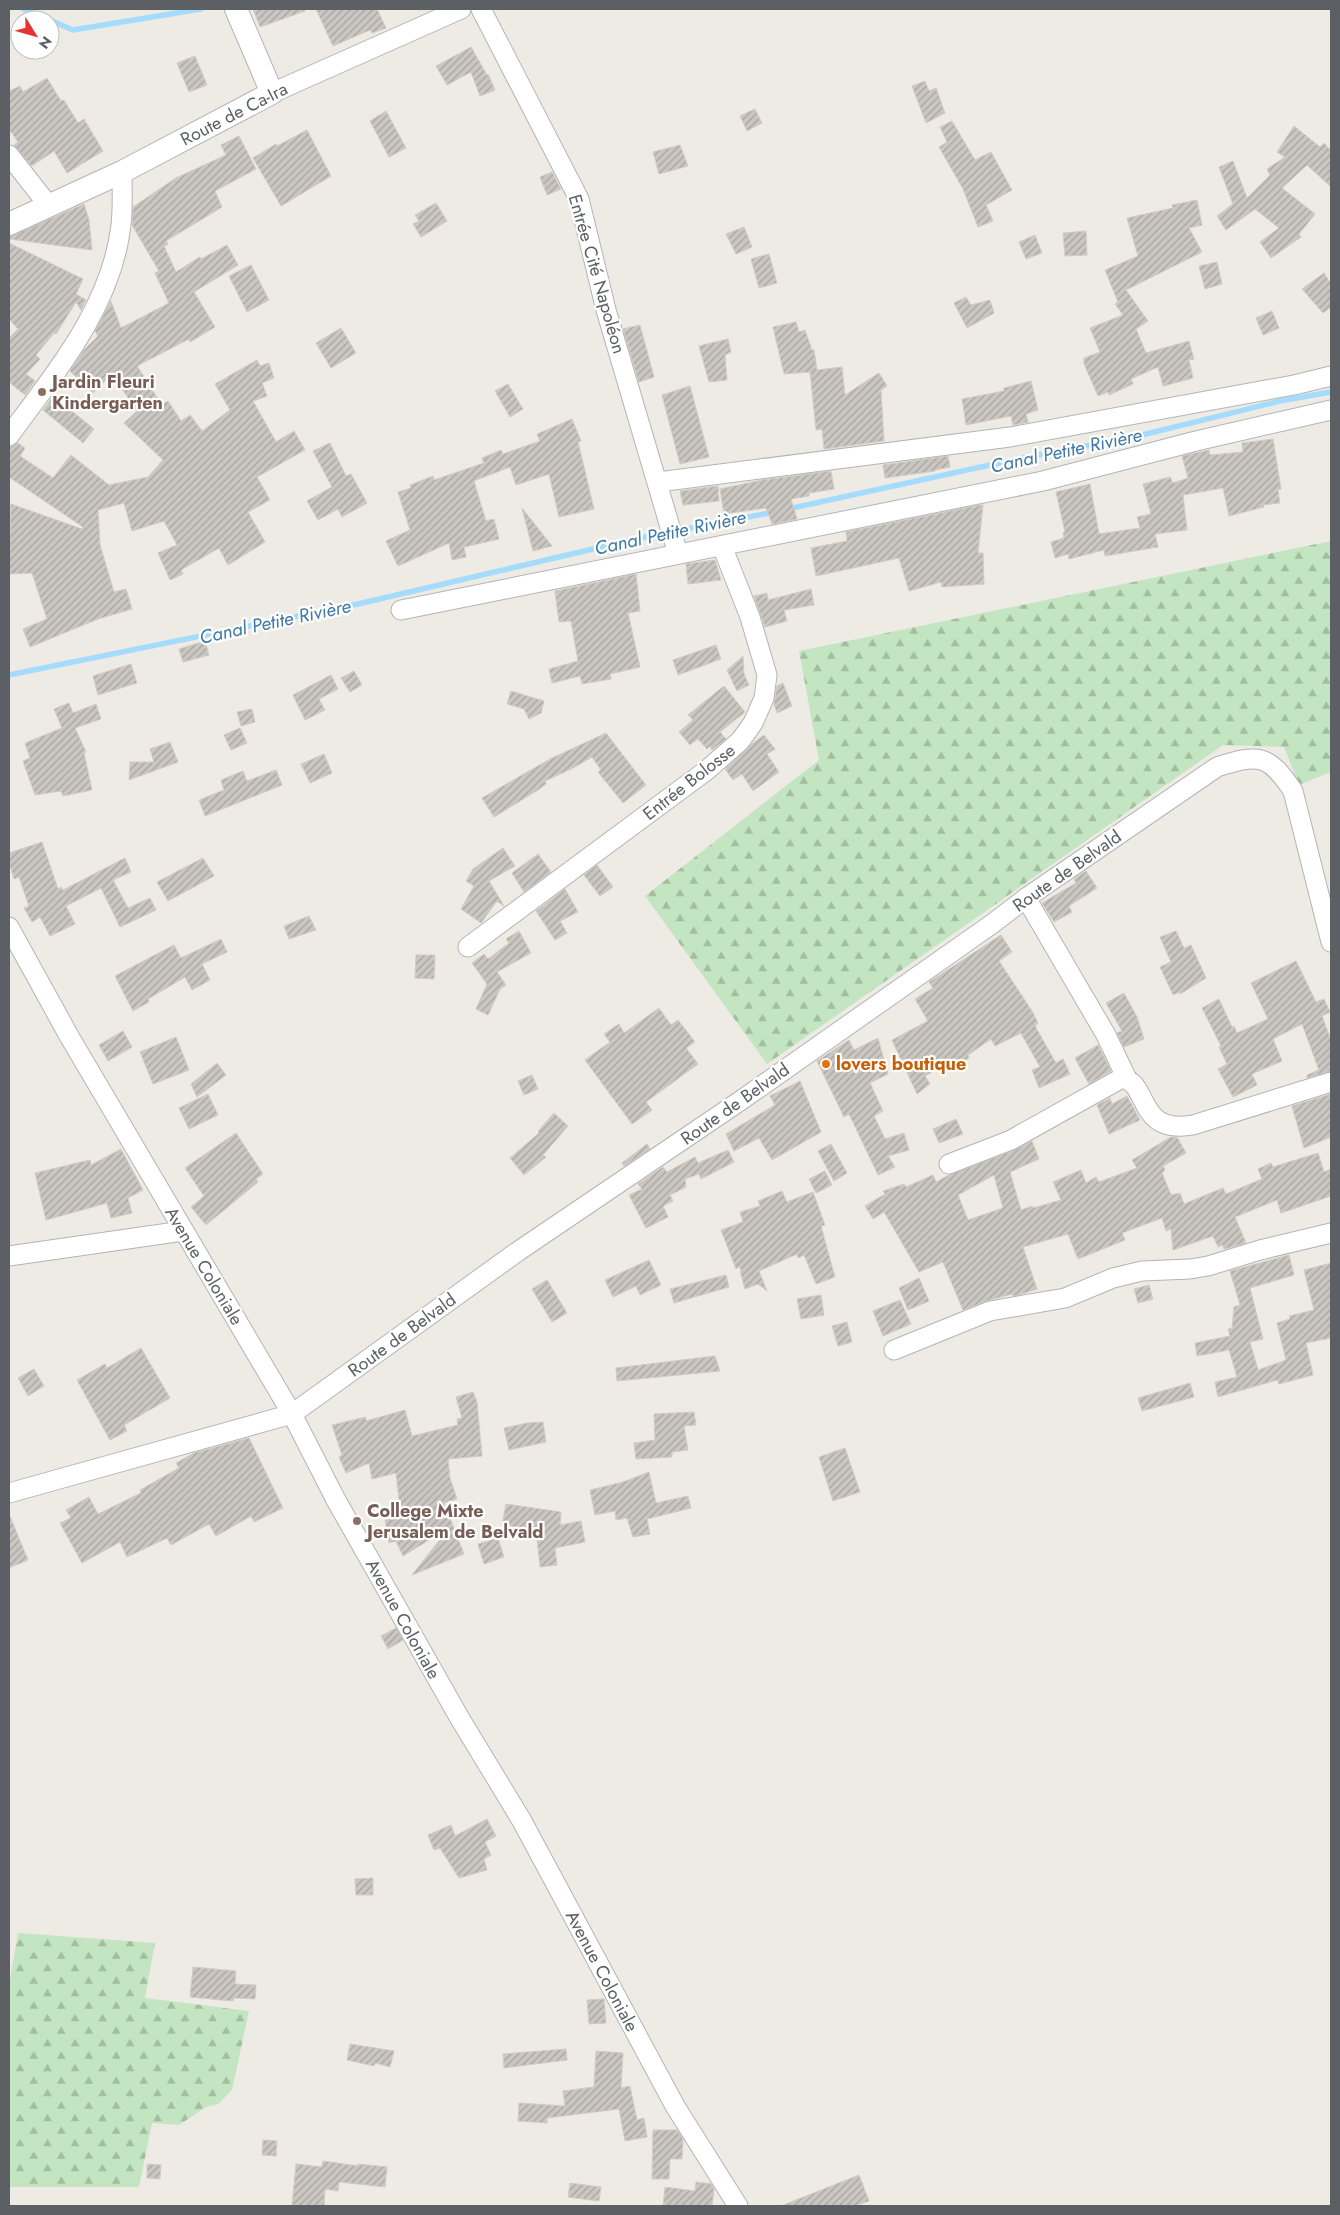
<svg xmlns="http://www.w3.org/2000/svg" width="1340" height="2215" viewBox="0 0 1340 2215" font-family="Jost,sans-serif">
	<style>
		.forest { fill: url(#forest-firs) }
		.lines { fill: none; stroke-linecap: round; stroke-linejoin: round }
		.stream { stroke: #a5dcfd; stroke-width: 5.5 }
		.building { fill: url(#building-hatch); stroke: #d2ccc2; fill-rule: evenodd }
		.minor-casing { stroke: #b1b5b8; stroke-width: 21 }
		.tertiary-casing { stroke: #b1b5b8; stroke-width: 24 }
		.minor { stroke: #fff; stroke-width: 19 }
		.tertiary { stroke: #fff; stroke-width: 22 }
		.education-dot { fill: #8d6e63; stroke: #fff; stroke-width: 2 }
		.food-dot { fill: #e8710a; stroke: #fff; stroke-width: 2 }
		.labels { text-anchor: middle; stroke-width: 4.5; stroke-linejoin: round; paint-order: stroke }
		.street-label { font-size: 18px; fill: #5c6064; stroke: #fff }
		.education-label { font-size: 18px; font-weight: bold; fill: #785e54; stroke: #fff; text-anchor: start }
		.food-label { font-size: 18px; font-weight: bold; fill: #c56008; stroke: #fff; text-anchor: start }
		.water-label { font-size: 19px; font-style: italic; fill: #4078a6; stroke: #fff }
	</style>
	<defs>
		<pattern id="forest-firs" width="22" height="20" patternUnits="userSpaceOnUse" patternTransform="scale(1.25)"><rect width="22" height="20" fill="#c3e5c1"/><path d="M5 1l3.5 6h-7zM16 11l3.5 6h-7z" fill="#a2bda0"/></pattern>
		<pattern id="building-hatch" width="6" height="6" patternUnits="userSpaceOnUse" patternTransform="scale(1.25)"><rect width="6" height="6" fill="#cac6c1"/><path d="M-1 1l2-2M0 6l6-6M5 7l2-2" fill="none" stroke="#a7a4a0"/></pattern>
	</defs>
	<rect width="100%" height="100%" fill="#eeebe4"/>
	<g class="forest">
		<path d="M1331,541V772L1299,785L1284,747L1223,745L767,1064L645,896L819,760L799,651Z"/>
		<path d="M18,1933L155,1943L145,1998L249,2011L232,2090L218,2104L206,2107L179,2125L152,2123L139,2187H9V1985Z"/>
	</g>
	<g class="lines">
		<g class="stream">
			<path d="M24,9L49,20"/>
			<path d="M50,20L73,30L201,9"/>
			<path d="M788,509L1013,460L1138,436L1280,401L1331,392"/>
			<path d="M9,675L358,604L640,538L774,512"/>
		</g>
	</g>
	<g class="building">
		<path d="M253,9H305V11L260,27Z"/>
		<path d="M316,9H377L386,28L372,33L370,30L333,46Z"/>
		<path d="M471,47L487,75L488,74L495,90L480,96L471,72L447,85L436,66Z"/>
		<path d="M195,56L207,85L189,92L177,63Z"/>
		<path d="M47,78L61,101L64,100L78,123L84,119L103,151L67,173L54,151L32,166L14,145L18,142L9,129V91L20,86L23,92Z"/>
		<path d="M925,81L929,91L936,88L945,113L926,123L912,86Z"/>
		<path d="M755,109L762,123L747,131L740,116Z"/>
		<path d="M386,111L406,148L389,157L370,121Z"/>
		<path d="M952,121L975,160L991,152L1012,190L986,205L993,221L978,227L963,189L939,147L947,142L940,127Z"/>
		<path d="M1294,126L1320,147L1324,143L1331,151V187L1307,165L1282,188L1315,214L1299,234L1301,237L1271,258L1260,242L1279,228L1255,209L1226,230L1217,216L1233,204L1219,167L1233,161L1247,198L1270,175L1267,169L1285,157L1277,152Z"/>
		<path d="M307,130L331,176L281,206L253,158L276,144L277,146Z"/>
		<path d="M239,136L256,169L215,191L222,207L166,241L168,244L164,246L176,272L200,257L201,259L227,245L238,265L194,292L215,327L190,342L189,339L137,366L162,405L168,401L181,421L190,415L202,431L230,410L215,384L257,360L260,366L269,363L274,378L262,383L267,396L253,401L276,442L294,431L305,450L257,477L270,500L248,512L265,542L228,565L219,548L181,570L183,574L170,580L158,553L177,545L164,521L132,531L124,503L98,510L100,545L114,592L126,589L132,609L98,619L30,647L23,629L47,619L32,573L9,574L11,504L82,529L83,527L9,477V447L18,443L25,448L20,456L53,478L71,455L109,485L148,477L163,460L124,423L137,411L112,374L93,393L70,371L84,350L98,336L95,331L111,301L121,328L169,303L155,273L159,271L132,225L133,207L176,178L226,155L221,145Z"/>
		<path d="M680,145L688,166L659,174L653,152Z"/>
		<path d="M552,172L561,189L547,195L540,177Z"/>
		<path d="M1197,200L1202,225L1189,228L1202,252L1126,290L1148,321L1136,329L1146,353L1189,341L1194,359L1189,360L1193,378L1163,386L1158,367L1131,379L1133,384L1109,395L1108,392L1098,396L1084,364V358L1100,352L1090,328L1123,315L1115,304L1118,302L1105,270L1138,256L1127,218L1173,208L1172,205Z"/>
		<path d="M436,203L447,221L421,237L413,224L419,221L415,215Z"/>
		<path d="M84,204L89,220L92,250L9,239V237Z"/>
		<path d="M744,227L752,247L736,254L726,234Z"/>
		<path d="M1086,231L1087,255L1065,256L1063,233Z"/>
		<path d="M1035,235L1042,253L1026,259L1019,242Z"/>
		<path d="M9,243L83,279L76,294L86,300L81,310L76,302L56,334L54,333L36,355L40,359L26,374L35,381L25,395L9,382V338L18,329L9,319Z"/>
		<path d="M769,254L777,283L759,288L751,259Z"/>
		<path d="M1217,262L1222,284L1205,289L1199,266Z"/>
		<path d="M251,265L269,300L247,312L229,276Z"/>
		<path d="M1324,273L1331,284V307L1323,313L1302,289Z"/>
		<path d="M966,297L971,305L990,300L994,313L967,328L954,303Z"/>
		<path d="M1272,311L1279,328L1263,335L1256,318Z"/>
		<path d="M796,322L799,332L805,330L812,350H814L817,370L842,367L845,395L879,373L887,386L881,390L884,441L824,449L822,429L816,430L810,372L784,374L773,327Z"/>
		<path d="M640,325L654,377L639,382L623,329Z"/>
		<path d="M341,328L356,353L331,368L316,343Z"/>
		<path d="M728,339L731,352L725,355L727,380L709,382L699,346Z"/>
		<path d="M1031,381L1038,410L1026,414L1028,422L1013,425L1011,416L966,425L962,399L1004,391V388Z"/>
		<path d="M508,384L523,409L510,417L495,391Z"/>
		<path d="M690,386L709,457L680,464L662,395Z"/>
		<path d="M53,396L94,429L83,443L43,410Z"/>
		<path d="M572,419L581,441L578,442L594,509L559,517L549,474L516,485L510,467L474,481L486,521L494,519L499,539L464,547L466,557L452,560L449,543L398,566L386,541L410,530L398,492L411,488L410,485L433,476L434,480L484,463L482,458L501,450L503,454L540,441L537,434Z"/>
		<path d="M1273,439L1281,489L1278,490L1280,503L1263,505L1264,507L1229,516L1223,488L1183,495L1187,530L1155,534L1158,547L1105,556L1104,550L1069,559L1068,554L1055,558L1051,542L1064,538L1063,533L1065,532L1056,492L1090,484L1099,534L1140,528L1137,517L1151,514L1143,484L1170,477L1173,483L1188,478L1182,456L1209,450L1210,455L1243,452L1242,443Z"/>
		<path d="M330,443L346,476L351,474L367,503L342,517L338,509L318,520L307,501L332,487L313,451Z"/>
		<path d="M948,456L950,467L935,470V471L885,478L883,465Z"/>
		<path d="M831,471L834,489L809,493V496L791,499L797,519L772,524L766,508L724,514L720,489L762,480Z"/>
		<path d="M718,486L719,501L683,505L680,491Z"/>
		<path d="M980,505H983L978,553H983L984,584L942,587L941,582L909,591L899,558L816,576L811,548L847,541L846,532Z"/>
		<path d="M522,508L552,546L533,551Z"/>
		<path d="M715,560L721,580L688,584L686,564Z"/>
		<path d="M636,574L640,611L628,613L640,667L610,674L611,679L582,684L580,676L552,683L549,669L578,661L571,621L559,622L555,591Z"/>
		<path d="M811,589L814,605L784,610L787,621L765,627L754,596L767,593L768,600Z"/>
		<path d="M205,641L209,655L183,662L179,649Z"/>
		<path d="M716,645L721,659L678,675L673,660Z"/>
		<path d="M743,656L744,674L749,685L737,691L727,670Z"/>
		<path d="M131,664L137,683L98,695L93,676Z"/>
		<path d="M354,671L362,685L350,692L341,678Z"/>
		<path d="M331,675L338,689L319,699L325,710L305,720L293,695Z"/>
		<path d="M783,683L792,706L777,713L774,704L777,686Z"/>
		<path d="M724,686L745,712L720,732L726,739L712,750L710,746L707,749L698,739L690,745L679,732L693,720L688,715Z"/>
		<path d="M511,691L544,701L541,713L529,719L524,709L507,704Z"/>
		<path d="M69,703L73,713L96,704L101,719L75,728L86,752L84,753L92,790L63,796L61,791L35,795L23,761L30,758L25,743L62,728L54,709Z"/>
		<path d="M252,709L255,722L241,726L237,712Z"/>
		<path d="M240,728L247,743L231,750L224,735Z"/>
		<path d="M606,733L646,785L623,803L598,772L601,770L592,757L573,768L545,781L546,784L538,790L494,817L482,798L550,759Z"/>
		<path d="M764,735L775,749L767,754L779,772L753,791L742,774L733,780L725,769L753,743Z"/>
		<path d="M170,742L178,762L129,780L130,762H154L150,749Z"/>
		<path d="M324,754L332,773L310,783L301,764Z"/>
		<path d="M276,770L282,785L205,816L199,800L224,790L221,780L243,771L247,781Z"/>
		<path d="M42,842L58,889L61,887L63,890L125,858L131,872L113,880L128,908L150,898L156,910L120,927L101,888L66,906L75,924L50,936L40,917L32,922L24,908L29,906L19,877L14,879L9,862V853Z"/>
		<path d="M503,848L515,866L489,881L504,906L497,901L481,923L461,909L474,886L466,881L473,869Z"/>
		<path d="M538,854L551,872L524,892L512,873Z"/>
		<path d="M203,858L214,876L168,901L157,882Z"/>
		<path d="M597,865L613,887L600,896L584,875Z"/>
		<path d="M1086,871L1097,888L1069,906L1072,912L1054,922L1042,903L1076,883L1074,879Z"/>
		<path d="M565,889L578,912L560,921L567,933L555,940L536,911Z"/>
		<path d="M309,916L316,930L289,939L284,926Z"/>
		<path d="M519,931L531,953L497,972L506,985L500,989L488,1015L476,1009L487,984L472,963L484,954L488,959L509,943L506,939Z"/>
		<path d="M1176,931L1184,948L1191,945L1206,978L1180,994L1179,992L1173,995L1160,967L1171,962L1160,937Z"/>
		<path d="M1001,935L1012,952L999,961L1032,1011L1038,1023L1035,1026L1056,1063L1063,1059L1070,1074L1039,1088L1032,1070L1040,1067L1021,1033L995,1046L991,1039L968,1055L969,1058L954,1066L952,1061L925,1076L930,1084L917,1094L892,1040L928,1021L915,999L933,988L929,982Z"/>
		<path d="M221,939L227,952L202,964L210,980L192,990L185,977L148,999L149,1002L133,1011L115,976L174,945L181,958Z"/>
		<path d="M416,955H435L434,979L415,978Z"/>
		<path d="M1296,961L1316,1002L1324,999L1330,1012L1322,1016L1331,1040V1071L1307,1078V1075L1319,1070L1302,1024L1273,1039L1282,1061L1252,1074L1257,1085L1233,1097L1218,1069L1227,1064L1219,1047L1221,1046L1202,1008L1219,999L1232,1027L1234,1026L1237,1033L1268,1019L1251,983Z"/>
		<path d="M1124,993L1137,1017L1144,1039L1124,1047L1117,1033L1122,1031L1106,1003Z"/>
		<path d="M659,1008L671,1025L678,1020L695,1042L686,1048L698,1064L646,1102L652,1110L632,1124L585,1060L610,1042L604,1034L619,1024L624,1033Z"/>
		<path d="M123,1031L132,1047L108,1061L99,1045Z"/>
		<path d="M176,1037L189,1070L153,1084L140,1052Z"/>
		<path d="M878,1038L888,1074L870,1083L883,1111L874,1116L885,1139L904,1133L909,1150L888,1156L895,1167L878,1175L849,1114L844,1117L817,1061L849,1040L854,1050Z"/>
		<path d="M1098,1045L1111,1071L1089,1084L1075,1058Z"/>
		<path d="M217,1063L226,1075L197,1097L191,1084Z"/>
		<path d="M532,1075L538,1089L524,1095L518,1081Z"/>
		<path d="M800,1081L821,1132L772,1160L759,1138L734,1151L726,1134L775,1105L770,1096Z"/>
		<path d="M208,1094L218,1115L189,1129L179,1108Z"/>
		<path d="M1331,1094V1137L1304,1148L1292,1106Z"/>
		<path d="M1127,1096L1140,1120L1109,1134L1097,1105L1110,1098L1112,1104Z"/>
		<path d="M554,1113L568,1126L543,1155L546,1157L524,1175L510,1158L539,1133L538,1131Z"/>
		<path d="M956,1119L963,1134L939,1143L933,1129Z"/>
		<path d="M236,1133L263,1174L256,1179L258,1182L206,1225L191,1207L204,1196L185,1168Z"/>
		<path d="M1171,1137H1177L1186,1153L1163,1166L1165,1170L1162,1173L1171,1195L1180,1193L1184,1204L1223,1188L1226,1194L1262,1179L1258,1169L1271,1163L1273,1167L1318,1153L1324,1172L1331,1169V1196L1281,1213L1277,1200L1235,1217L1246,1243L1224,1249L1223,1245L1218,1247L1213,1236L1173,1250L1171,1229L1166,1231L1162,1218L1122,1233L1125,1240L1078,1259L1068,1234L1023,1247L1037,1289L1019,1295L1013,1296L1012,1294L986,1301L963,1310L943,1262L919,1272L884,1212L873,1219L865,1206L885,1194L883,1191L904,1184L906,1187L933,1175L936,1182L949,1175L1015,1150L1032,1141L1039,1159L1010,1172L1021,1210L1032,1206L1033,1208L1061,1200L1053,1182L1081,1170L1086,1183L1096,1177L1099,1182L1137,1168L1132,1160ZM994,1175L1003,1208L968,1220L958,1195Z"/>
		<path d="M647,1144L650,1149L624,1166L622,1163Z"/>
		<path d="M831,1144L847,1173L834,1181L818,1151Z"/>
		<path d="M121,1149L143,1190L128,1198L132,1213L111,1218L107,1203L46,1220L35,1173L90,1160L91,1165Z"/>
		<path d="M728,1150L734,1162L701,1179L699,1174L685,1179L686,1187L670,1195L673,1201L663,1206L668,1217L646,1228L629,1195L642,1189L638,1184L663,1167L667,1172L695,1157L698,1163Z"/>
		<path d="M825,1171L832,1185L816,1193L809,1179Z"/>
		<path d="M782,1191L787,1202L813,1192L825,1225L821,1226L835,1277L816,1284L804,1255L798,1258L797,1254L759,1271L767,1291L758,1284L745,1289L740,1271H742L739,1267L736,1269L721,1230L743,1222L740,1212L760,1206L758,1201Z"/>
		<path d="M1289,1255L1294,1275L1250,1288L1263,1339L1250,1342L1258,1370L1286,1360L1277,1323L1290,1319L1289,1316L1314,1310L1304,1270L1331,1263V1338L1306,1343L1313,1375L1279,1384L1277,1380L1218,1397L1215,1382L1237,1377L1229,1350L1197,1356L1195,1343L1230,1336L1228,1329L1232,1328L1234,1307L1240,1305L1230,1271Z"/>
		<path d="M649,1260L661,1285L640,1295L636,1286L613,1297L605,1280Z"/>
		<path d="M726,1275L729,1287L674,1303L670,1289Z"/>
		<path d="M919,1278L929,1301L908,1310L899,1288Z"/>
		<path d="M547,1280L567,1313L552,1322L532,1289Z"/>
		<path d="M1149,1285L1153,1299L1138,1303L1134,1289Z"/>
		<path d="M821,1295L824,1315L801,1319L797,1299Z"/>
		<path d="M900,1300L911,1324L883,1336L873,1311Z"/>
		<path d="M847,1322L852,1342L838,1346L832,1326Z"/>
		<path d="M141,1348L170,1398L124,1425L127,1431L110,1440L77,1380L105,1364L107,1368Z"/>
		<path d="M715,1356L720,1371L617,1381L616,1368Z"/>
		<path d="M34,1369L44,1386L28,1396L18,1378Z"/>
		<path d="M1190,1383L1194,1397L1142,1411L1138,1398Z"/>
		<path d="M473,1392L477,1402L482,1456L448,1459L450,1478L457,1499L444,1503L464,1554L412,1575L450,1527L403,1556L396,1541L389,1543L385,1520L401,1518L396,1473L372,1479L369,1463L346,1473L339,1457L342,1455L332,1425L366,1417V1421L405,1410L412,1436L458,1425L457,1419L462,1418L456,1397Z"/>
		<path d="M694,1412L696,1425L684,1426L688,1450L672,1452V1457L636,1459L634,1443L655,1440L654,1414Z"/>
		<path d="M543,1422L546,1442L509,1450L504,1428L527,1423Z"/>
		<path d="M249,1438L283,1508L254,1522L251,1516L216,1536L209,1524L171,1545L167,1538L127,1557L120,1542L82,1563L60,1523L71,1518L66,1510L89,1497L98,1514L141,1493L140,1490L179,1468L176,1463L194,1453Z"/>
		<path d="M845,1448L860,1492L833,1501L819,1457Z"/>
		<path d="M649,1472L656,1503L688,1496L691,1508L647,1519L650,1534L633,1537L627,1518L616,1520L615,1511L595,1515L590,1490L623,1482Z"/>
		<path d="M506,1504L561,1512L560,1525L581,1521L585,1542L555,1548L557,1565L540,1567L536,1530L502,1525Z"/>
		<path d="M9,1514L28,1560L9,1568Z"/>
		<path d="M498,1538L504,1557L484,1564L478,1544Z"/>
		<path d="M396,1628L403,1640L388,1649L381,1636Z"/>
		<path d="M487,1819L496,1836L485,1842L491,1855L484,1859L487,1870L459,1878L440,1848L434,1850L428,1835L451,1825L455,1836Z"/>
		<path d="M373,1878V1895H356L355,1879Z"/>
		<path d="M193,1967L236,1971L235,1984L256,1985L255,1999L234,1998L233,2001L190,1997Z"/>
		<path d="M604,1999L606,2023L589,2024L587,2000Z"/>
		<path d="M350,2044L394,2051L390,2067L375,2063L374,2066L347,2060Z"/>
		<path d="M566,2049L567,2060L504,2068L503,2054Z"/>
		<path d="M596,2051L623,2053L621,2088L630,2086L637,2120L644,2118L647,2137L625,2141L619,2109L547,2118V2123L518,2121L519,2103L565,2106L563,2091L594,2087Z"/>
		<path d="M653,2130H677L683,2139L682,2159H670L669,2179H652Z"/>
		<path d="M263,2140L277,2141L276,2156L262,2155Z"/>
		<path d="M323,2161L358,2166V2164L387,2167L385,2187L339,2182L338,2191L325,2189L324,2206H292L296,2164L322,2167Z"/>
		<path d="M147,2164L161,2165L160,2179L147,2178Z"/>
		<path d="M859,2175L869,2201L855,2206H781Z"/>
		<path d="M696,2182L711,2184L714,2189L712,2206H663L665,2187L695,2191Z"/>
		<path d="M570,2183L601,2187L599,2201L568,2197Z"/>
	</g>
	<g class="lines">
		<g class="minor-casing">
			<g id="minor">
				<path d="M481,9L579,199L606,310L678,554"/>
				<path d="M272,93L461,9"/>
				<path d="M9,155L49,206"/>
				<path d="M9,436C55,373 112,306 121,225C123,208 122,189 122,172"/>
				<path d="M658,482L1010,437L1294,385L1331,376"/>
				<path d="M401,610L1043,481L1196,441L1331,410"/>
				<path d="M1026,898L1106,1035L1127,1079"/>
				<path d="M9,927L69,1036L292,1414L336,1500L459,1717L522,1821L675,2106L738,2206"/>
				<path d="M468,947L707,770L740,741L753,723L764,698L767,675L750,617L722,546"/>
				<path d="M949,1164L1011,1140L1122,1078C1150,1083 1136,1135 1193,1125L1331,1082"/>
				<path d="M9,1256L183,1231"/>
				<path d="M894,1350L990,1311L1065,1298L1113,1278L1142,1271L1190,1269L1208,1266L1260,1250L1331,1233"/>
				<path d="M9,1493L292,1414L517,1252L740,1101L992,924L1026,898L1217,767C1258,754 1268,753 1293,791L1331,942"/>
			</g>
		</g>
		<g class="tertiary-casing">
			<path id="tertiary" d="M9,224L122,172L272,93L236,9"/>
		</g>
		<use href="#minor" class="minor"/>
		<use href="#tertiary" class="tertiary"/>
	</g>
	<g class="education-dot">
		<circle cx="42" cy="392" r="5"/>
		<circle cx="357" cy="1521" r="5"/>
	</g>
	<circle class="food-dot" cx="826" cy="1064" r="5"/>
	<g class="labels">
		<g class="street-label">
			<text transform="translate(234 114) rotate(-27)" y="6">Route de Ca-Ira</text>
			<text transform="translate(597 274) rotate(74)" y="6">Entrée Cité Napoléon</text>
			<text transform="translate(689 782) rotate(-38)" y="6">Entrée Bolosse</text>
			<text transform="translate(1067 871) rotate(-35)" y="6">Route de Belvald</text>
			<text transform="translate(735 1104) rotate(-35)" y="6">Route de Belvald</text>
			<text transform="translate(204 1266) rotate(59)" y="6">Avenue Coloniale</text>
			<text transform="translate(402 1335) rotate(-36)" y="6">Route de Belvald</text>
			<text transform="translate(403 1619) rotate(61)" y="6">Avenue Coloniale</text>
			<text transform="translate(602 1971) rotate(62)" y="6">Avenue Coloniale</text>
		</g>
		<g class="education-label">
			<text x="52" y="388">Jardin Fleuri<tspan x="52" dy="21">Kindergarten</tspan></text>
			<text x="367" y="1517">College Mixte<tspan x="367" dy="21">Jerusalem de Belvald</tspan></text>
		</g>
		<g class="food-label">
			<text x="836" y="1070">lovers boutique</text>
		</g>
		<g class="water-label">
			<text transform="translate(1066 450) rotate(-12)" y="7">Canal Petite Rivière</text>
			<text transform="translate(670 532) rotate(-12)" y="7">Canal Petite Rivière</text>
			<text transform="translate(275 621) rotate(-12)" y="7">Canal Petite Rivière</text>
		</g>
	</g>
	<rect width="1340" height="2215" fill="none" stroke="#5c6064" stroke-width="20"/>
	<g transform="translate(35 35) rotate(127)"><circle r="24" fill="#ffffff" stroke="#bebfc1"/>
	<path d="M0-4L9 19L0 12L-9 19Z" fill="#e43533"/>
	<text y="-8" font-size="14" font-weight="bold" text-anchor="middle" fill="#5c6064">N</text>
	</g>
</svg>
